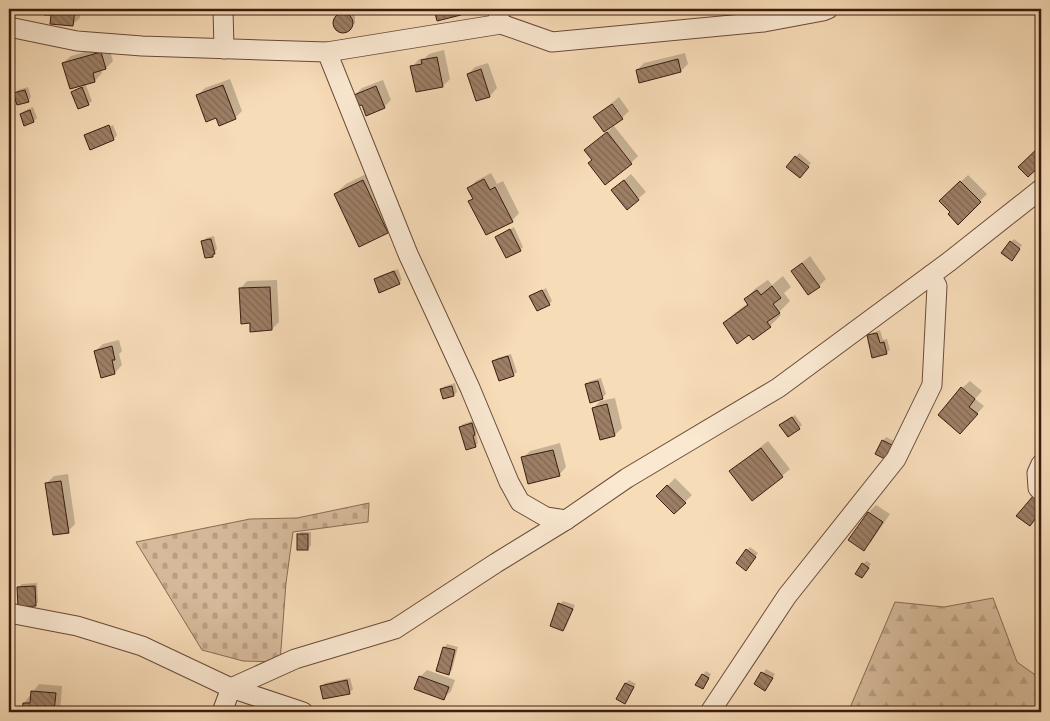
<svg xmlns="http://www.w3.org/2000/svg" width="1050" height="721" viewBox="0 0 1050 721" font-family="'Gentium Book Plus',serif">
	<style>
		.forest { fill: url(#forest-firs); stroke: #8a6b54 }
		.cemetery { fill: url(#cemetery-stones); stroke: #8a6b54 }
		.shadow { fill: #0003 }
		.building { fill: url(#building-back-hatch); stroke: #3c1b0e }
		.lines { fill: none; stroke-linecap: round; stroke-linejoin: round }
		.minor-casing { stroke: #6b4b38; stroke-width: 21 }
		.minor { stroke: #fae8d1; stroke-width: 19 }
	</style>
	<defs>
		<pattern id="forest-firs" width="22" height="20" patternUnits="userSpaceOnUse" patternTransform="scale(1.25)"><rect width="22" height="20" fill="#d7bb9b"/><path d="M5 1l3.5 6h-7zM16 11l3.5 6h-7z" fill="#b9a084"/></pattern>
		<pattern id="cemetery-stones" width="16" height="16" patternUnits="userSpaceOnUse" patternTransform="scale(1.25)"><rect width="16" height="16" fill="#d7bb9b"/><path d="M2 7V4a2 2 0 0 1 4 0v3zM10 15v-3a2 2 0 0 1 4 0v3z" fill="#b9a084"/></pattern>
		<pattern id="building-back-hatch" width="6" height="6" patternUnits="userSpaceOnUse" patternTransform="scale(1.25)"><rect width="6" height="6" fill="#9d7f66"/><path d="M-1 5l2 2M0 0l6 6M5-1l2 2" fill="none" stroke="#816752"/></pattern>
	</defs>
	<rect width="100%" height="100%" fill="#f7dcb8"/>
	<filter id="stains"><feTurbulence type="fractalNoise" baseFrequency=".004" numOctaves="4"/><feColorMatrix values="0 0 0 0 .2 0 0 0 0 .09 0 0 0 0 .02 0 0 0 .5 -.17"/></filter>
	<radialGradient id="worn" r=".72"><stop offset=".6" stop-color="#630" stop-opacity="0"/><stop offset="1" stop-color="#630" stop-opacity=".3"/></radialGradient>
	<path class="forest" d="M993,598L1017,662L1041,679V712H850L849,710L895,602L944,607Z"/>
	<path class="cemetery" d="M369,503L368,522L293,532L286,583L280,662L243,661L202,650L136,542L250,519L297,518Z"/>
	<g class="shadow">
		<path d="M46,9H81L80,18L72,25L52,14H45Z"/>
		<path d="M435,9H465L460,14L438,19Z"/>
		<path d="M350,10L355,14V23L347,31L341,32L336,29L335,20L342,12Z"/>
		<path d="M108,45L113,61L106,68L101,70L102,73L95,81L85,83L92,101L88,104L73,92L84,85L63,63L71,56Z"/>
		<path d="M444,50L450,79L443,86L412,67L419,59L425,58L429,54Z"/>
		<path d="M685,53L688,64L681,71L637,70L644,63Z"/>
		<path d="M488,63L497,88L490,96L477,100L468,74L475,67Z"/>
		<path d="M230,79L242,111L235,118L217,117L198,95L205,88Z"/>
		<path d="M383,80L391,100L384,107L362,103L355,95L362,88Z"/>
		<path d="M28,87L31,97L28,101L15,94L18,90Z"/>
		<path d="M619,97L629,111L622,118L595,117Z"/>
		<path d="M33,107L37,118L34,121L21,114L24,111Z"/>
		<path d="M113,125L117,135L114,139L91,148L86,136L88,133V135Z"/>
		<path d="M614,126L638,156L631,163L593,160L585,150Z"/>
		<path d="M799,153L811,163L803,173L796,157Z"/>
		<path d="M374,170L398,221L387,232L335,194L346,184Z"/>
		<path d="M491,173L497,184L503,181L519,213L512,221L470,202L474,198L469,188L476,181Z"/>
		<path d="M631,174L646,192L627,208L612,190Z"/>
		<path d="M968,175L987,194L958,223L952,212L941,201Z"/>
		<path d="M514,227L523,247L520,250L497,237Z"/>
		<path d="M214,236L217,249L213,255L203,241L206,238Z"/>
		<path d="M1014,239L1022,245L1015,256L1011,242Z"/>
		<path d="M810,256L826,279L819,286L792,271Z"/>
		<path d="M398,269L402,280L399,283L375,280L379,276Z"/>
		<path d="M783,276L791,287L784,293L790,301L779,312L781,315L770,326L753,338L749,334L724,324L735,313L748,303L745,299L756,288L768,280L772,285Z"/>
		<path d="M277,280L279,322L272,329L251,322L240,289L247,281Z"/>
		<path d="M546,288L552,301L549,304L531,297Z"/>
		<path d="M880,330L883,340L887,339L890,350L886,353L868,336L872,333Z"/>
		<path d="M119,340L122,351L119,354L122,365L115,373L102,376L95,351L103,344Z"/>
		<path d="M511,354L517,372L513,375L494,362L497,358Z"/>
		<path d="M601,378L606,394L602,398L586,385L590,381Z"/>
		<path d="M970,381L982,391L975,399L984,406L967,425L962,388Z"/>
		<path d="M455,383L457,392L454,395L441,389L445,386Z"/>
		<path d="M615,398L622,428L615,435L601,439L593,409L600,401Z"/>
		<path d="M795,415L802,425L799,428L784,422Z"/>
		<path d="M475,420L478,431L476,433L478,443L475,446L460,427L463,424Z"/>
		<path d="M886,437L898,443L892,456L883,441Z"/>
		<path d="M768,441L790,469L782,476L731,471Z"/>
		<path d="M560,443L566,467L559,475L523,458L530,451Z"/>
		<path d="M68,474L75,524L68,531L47,483L54,476Z"/>
		<path d="M675,478L692,495L674,513L658,496Z"/>
		<path d="M876,505L890,514L871,542L863,549L850,540L869,512Z"/>
		<path d="M301,532H311V545L308,549L298,535Z"/>
		<path d="M750,547L758,553L749,566L747,550Z"/>
		<path d="M867,561L871,564L865,573L863,564Z"/>
		<path d="M37,583L38,602L35,605L19,587L22,584Z"/>
		<path d="M563,601L575,605L566,627L563,630L560,604Z"/>
		<path d="M447,644L458,647L452,670L448,673L444,648Z"/>
		<path d="M766,669L775,674L768,686L756,684Z"/>
		<path d="M427,670L455,680L451,691L444,698L420,677Z"/>
		<path d="M706,671L711,674L706,684L703,675Z"/>
		<path d="M350,678L353,689L349,693L322,686L325,683Z"/>
		<path d="M629,680L636,684L625,703L626,683Z"/>
		<path d="M39,684L62,686L60,712H23L24,703Z"/>
		<path d="M86,709L101,711V712H83Z"/>
		<path d="M416,709L422,710L421,712H413Z"/>
	</g>
	<g class="building">
		<path d="M44,9H75L73,26L50,24L51,15H44Z"/>
		<path d="M434,9H459L461,15L437,21Z"/>
		<circle cx="343" cy="23" r="10"/>
		<path d="M101,52L106,69L93,73L95,82L70,89L62,63Z"/>
		<path d="M437,57L443,87L416,92L410,66L422,64L421,60Z"/>
		<path d="M678,59L681,72L639,83L636,70Z"/>
		<path d="M481,69L490,97L476,101L467,74Z"/>
		<path d="M223,85L236,119L219,126L216,118L206,122L196,95Z"/>
		<path d="M376,86L385,108L366,116L362,105L358,106L354,95Z"/>
		<path d="M82,87L89,105L78,109L71,92Z"/>
		<path d="M25,90L29,102L17,105L13,93Z"/>
		<path d="M612,104L623,119L604,132L593,117Z"/>
		<path d="M30,110L34,122L24,126L20,114Z"/>
		<path d="M109,125L114,140L90,150L84,135Z"/>
		<path d="M607,132L632,164L605,185L588,163L592,160L584,150Z"/>
		<path d="M1040,146L1041,148V165L1028,177L1018,167Z"/>
		<path d="M795,156L809,167L800,178L786,167Z"/>
		<path d="M484,179L490,190L495,187L513,222L486,235L468,201L473,199L467,188Z"/>
		<path d="M363,180L388,233L359,247L334,194Z"/>
		<path d="M624,180L639,200L627,210L611,190Z"/>
		<path d="M960,181L981,202L958,225L948,214L950,212L939,201Z"/>
		<path d="M510,229L521,251L506,258L495,237Z"/>
		<path d="M210,239H211L215,254H213V257L205,258L201,241Z"/>
		<path d="M1010,241L1020,249L1012,261L1001,253Z"/>
		<path d="M802,263L820,287L808,295L791,271Z"/>
		<path d="M394,271L400,284L379,293L374,279Z"/>
		<path d="M772,286L781,298L773,304L780,313L767,322L771,327L753,340L749,335L737,344L723,323L748,305L744,299L757,290L761,295Z"/>
		<path d="M270,287L272,330L250,332V323L241,324L239,288Z"/>
		<path d="M542,290L550,305L537,311L529,296Z"/>
		<path d="M877,333L880,343L884,342L887,354L872,358L867,335Z"/>
		<path d="M112,346L115,360H112L115,374L101,378L94,351Z"/>
		<path d="M508,356L514,376L499,381L492,361Z"/>
		<path d="M598,381L603,399L590,403L585,384Z"/>
		<path d="M452,386L454,396L443,399L440,389Z"/>
		<path d="M961,387L975,399L969,407L978,414L960,434L938,415Z"/>
		<path d="M607,404L615,436L600,440L592,408Z"/>
		<path d="M792,417L800,429L788,437L779,425Z"/>
		<path d="M472,423L475,435L473,436L476,447L466,450L459,427Z"/>
		<path d="M882,440L896,447L889,461L875,454Z"/>
		<path d="M761,448L783,477L752,501L729,471Z"/>
		<path d="M553,450L560,476L528,484L521,457Z"/>
		<path d="M61,481L69,533L53,535L45,483Z"/>
		<path d="M667,485L686,503L674,514L656,496Z"/>
		<path d="M1034,495L1041,500V511L1030,526L1016,516Z"/>
		<path d="M868,512L883,522L864,551L848,540Z"/>
		<rect x="297" y="534" width="11" height="16"/>
		<path d="M746,549L756,557L746,571L736,563Z"/>
		<path d="M862,563L869,568L862,578L855,574Z"/>
		<path d="M35,586L36,606L18,607L17,587Z"/>
		<path d="M558,603L573,609L563,631L550,626Z"/>
		<path d="M443,647L455,650L449,675L436,671Z"/>
		<path d="M761,672L773,678L765,691L754,684Z"/>
		<path d="M702,674L709,678L703,689L695,685Z"/>
		<path d="M419,676L449,687L444,700L414,689Z"/>
		<path d="M347,680L350,694L323,699L320,686Z"/>
		<path d="M625,683L634,687L625,704L616,699Z"/>
		<path d="M31,691L56,693L54,712H22L23,703H30Z"/>
	</g>
	<g class="lines">
		<g class="minor-casing">
			<g id="minor">
				<path d="M223,9L224,49"/>
				<path d="M497,9L501,24L552,42L764,22L823,11L828,9"/>
				<path d="M9,27L77,41L142,46L327,52L501,24"/>
				<path d="M327,52L408,254L470,388L509,482L520,502L546,517L566,520"/>
				<path d="M1041,464L1037,473L1038,488L1041,491"/>
				<path d="M9,613L77,626L142,646L231,688L295,659L395,629L496,563L566,520L627,478L778,388L950,261L1041,189"/>
				<path d="M222,712L231,688L303,712"/>
				<path d="M710,712L787,596L896,459L932,385L937,286L931,275"/>
			</g>
		</g>
		<use href="#minor" class="minor"/>
	</g>
	<rect width="1050" height="721" fill="none" stroke="#f7dcb8" stroke-width="30"/>
	<rect x="10" y="10" width="1030" height="701" fill="none" stroke="#3c1b0e" stroke-width="2.5"/>
	<rect x="15" y="15" width="1020" height="691" fill="none" stroke="#3c1b0e"/>
	<rect width="100%" height="100%" filter="url(#stains)"/>
	<rect width="100%" height="100%" fill="url(#worn)"/>
</svg>
